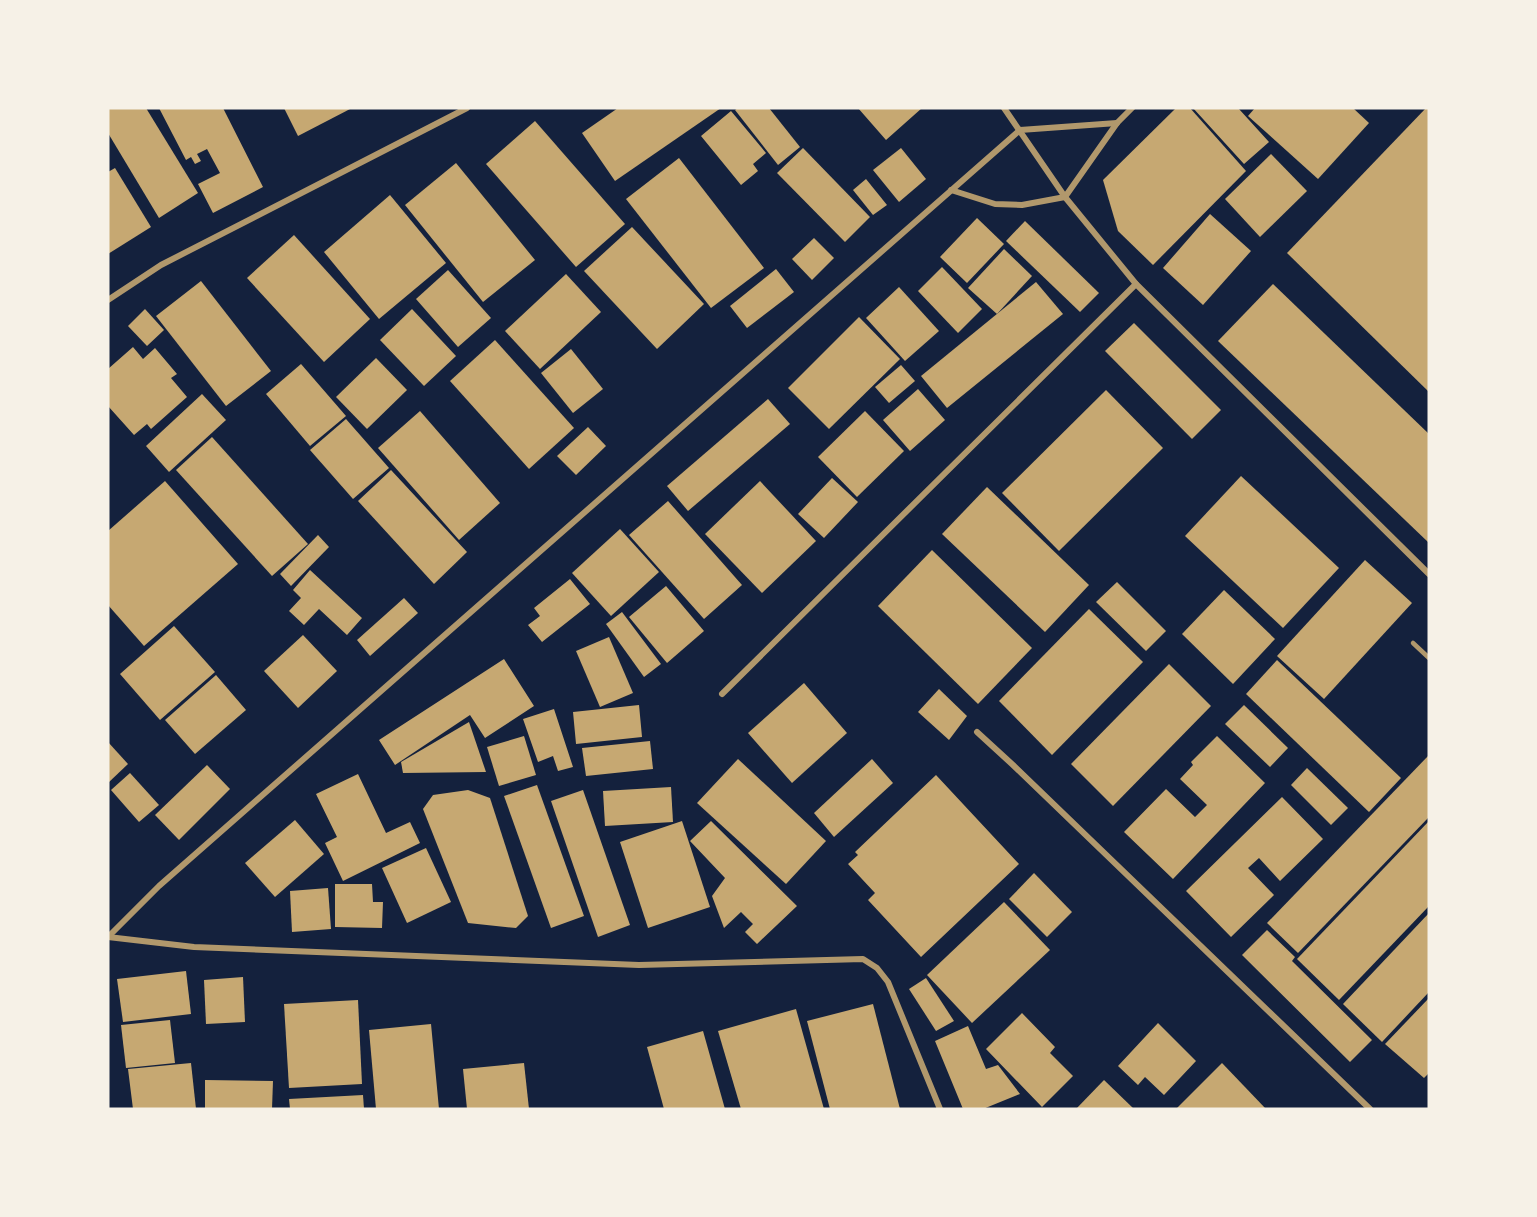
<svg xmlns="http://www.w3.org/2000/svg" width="1537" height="1217" viewBox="0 0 1537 1217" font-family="'Alegreya Sans',sans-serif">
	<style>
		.building { fill: #c6a872 }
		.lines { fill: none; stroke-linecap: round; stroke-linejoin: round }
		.service { stroke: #b1986c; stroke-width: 4.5 }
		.minor { stroke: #b1986c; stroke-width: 6 }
	</style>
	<rect width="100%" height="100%" fill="#14213d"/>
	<g class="building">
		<path d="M108,108H146L198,193L159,218L108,133Z"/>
		<path d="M159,108H223L263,187L213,213L198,184L220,173L207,149L197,154L201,161L195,164L191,157L186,160Z"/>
		<path d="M284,108H352L298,136Z"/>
		<path d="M618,108H721L615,181L582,133Z"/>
		<path d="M738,108H769L800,147L778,165L735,110Z"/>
		<path d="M858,108H922L886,140Z"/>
		<path d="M1176,108H1190L1246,171L1153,265L1118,231L1103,180Z"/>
		<path d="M1193,108H1241L1239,109L1269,142L1244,164Z"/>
		<path d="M1255,108H1353L1369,123L1318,179L1248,116Z"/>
		<path d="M1426,108H1429V392L1287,253Z"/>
		<path d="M731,111L766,153L753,164L758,171L741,185L701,136Z"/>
		<path d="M535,121L625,224L576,267L486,164Z"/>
		<path d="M803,148L870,217L845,242L777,173Z"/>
		<path d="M901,148L926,179L899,202L873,170Z"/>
		<path d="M1271,154L1307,191L1260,237L1225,199Z"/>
		<path d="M679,158L764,268L711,308L626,199Z"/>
		<path d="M456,163L535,260L483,302L405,205Z"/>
		<path d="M115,168L151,227L108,254V172Z"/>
		<path d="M866,179L887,205L873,215L853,190Z"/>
		<path d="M390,195L446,263L379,319L324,252Z"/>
		<path d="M1210,214L1251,251L1203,305L1163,268Z"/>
		<path d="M977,218L1004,244L967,283L940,257Z"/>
		<path d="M1025,221L1099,293L1080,312L1006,241Z"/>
		<path d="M632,227L704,304L657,349L584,271Z"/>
		<path d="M294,235L370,319L324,362L247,278Z"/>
		<path d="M814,238L834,258L812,280L792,259Z"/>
		<path d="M1004,249L1032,276L997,314L968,288Z"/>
		<path d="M942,267L982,309L958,333L918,291Z"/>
		<path d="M776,269L794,292L747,328L730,306Z"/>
		<path d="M448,270L491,318L458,347L416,299Z"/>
		<path d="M566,274L601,312L540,369L505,331Z"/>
		<path d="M201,281L271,371L226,406L156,316Z"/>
		<path d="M1036,282L1063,314L947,408L921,376Z"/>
		<path d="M1273,284L1429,434V543L1218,341Z"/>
		<path d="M899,287L939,331L905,361L866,318Z"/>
		<path d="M145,309L164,330L147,346L128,326Z"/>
		<path d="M412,309L456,356L424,386L380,340Z"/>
		<path d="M859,317L900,359L829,429L788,388Z"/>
		<path d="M1134,323L1221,410L1192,439L1105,351Z"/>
		<path d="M495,340L574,428L529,469L450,381Z"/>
		<path d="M133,347L143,359L155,348L177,374L171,378L187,397L151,429L147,424L134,435L108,406V369Z"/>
		<path d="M571,349L603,389L573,413L541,373Z"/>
		<path d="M376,358L407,390L367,429L336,397Z"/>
		<path d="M301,364L346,416L310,446L266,394Z"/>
		<path d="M901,365L915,381L889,403L875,387Z"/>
		<path d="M918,389L945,420L910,451L883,420Z"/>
		<path d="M1106,390L1163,448L1059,551L1002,493Z"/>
		<path d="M202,394L226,420L169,472L146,446Z"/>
		<path d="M768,399L790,424L688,511L667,486Z"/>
		<path d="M420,411L500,503L459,540L378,448Z"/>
		<path d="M865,411L904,451L857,497L818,457Z"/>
		<path d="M346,419L389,468L353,499L310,450Z"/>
		<path d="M588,427L606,446L576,475L557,456Z"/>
		<path d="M212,437L308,544L272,576L176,470Z"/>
		<path d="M391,470L467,552L434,584L358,501Z"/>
		<path d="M1241,476L1339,568L1283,628L1185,536Z"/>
		<path d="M832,478L858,502L824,538L798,514Z"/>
		<path d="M165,481L238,564L144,646L108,605V531Z"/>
		<path d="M760,481L816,541L762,593L705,534Z"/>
		<path d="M987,487L1089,585L1045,632L942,534Z"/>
		<path d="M668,501L742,585L704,619L629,535Z"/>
		<path d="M620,529L659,572L611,616L572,573Z"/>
		<path d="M318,535L329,547L291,586L280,574Z"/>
		<path d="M932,550L1032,648L978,704L878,606Z"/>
		<path d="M1365,560L1412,603L1324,699L1277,656Z"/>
		<path d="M310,570L362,618L347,635L319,609L304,625L289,611L301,598L293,590Z"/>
		<path d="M570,579L590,604L542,642L528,625L540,616L534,608Z"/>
		<path d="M1117,582L1166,631L1146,651L1096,602Z"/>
		<path d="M666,586L704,631L667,663L629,617Z"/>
		<path d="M1224,590L1275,639L1233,684L1182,634Z"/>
		<path d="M404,598L418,613L370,656L357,640Z"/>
		<path d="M1089,609L1143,662L1052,755L999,701Z"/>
		<path d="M622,612L661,664L644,677L606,624Z"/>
		<path d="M174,626L215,672L160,720L120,674Z"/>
		<path d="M303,635L337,671L298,708L264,671Z"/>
		<path d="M609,637L633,693L600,707L576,651Z"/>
		<path d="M504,659L534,706L485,738L470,715L395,765L379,740Z"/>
		<path d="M1277,660L1401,778L1369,812L1246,694Z"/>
		<path d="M1169,664L1211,706L1113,806L1071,764Z"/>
		<path d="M216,675L246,710L195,754L165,720Z"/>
		<path d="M804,683L847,733L792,783L748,733Z"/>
		<path d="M939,689L967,716L949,740L918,712Z"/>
		<path d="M639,705L642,737L576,744L573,712Z"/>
		<path d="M1244,705L1288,748L1270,767L1225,724Z"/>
		<path d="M554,709L573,767L558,771L553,756L538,762L523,719Z"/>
		<path d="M469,722L486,772L403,773L401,762Z"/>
		<path d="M524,736L536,775L499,786L487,747Z"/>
		<path d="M1217,736L1265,783L1173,879L1124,832L1166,789L1195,817L1207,805L1180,779L1193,765L1191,762Z"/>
		<path d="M650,741L653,769L586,776L582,748Z"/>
		<path d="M108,742L128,764L108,783Z"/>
		<path d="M1429,755V817L1298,953L1267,923Z"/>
		<path d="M738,759L826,841L786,884L697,803Z"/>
		<path d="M872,759L893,783L834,837L814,813Z"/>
		<path d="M207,765L230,789L179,840L155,815Z"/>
		<path d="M1307,768L1348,808L1331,825L1291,785Z"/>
		<path d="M130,773L159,805L139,822L111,790Z"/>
		<path d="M358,774L386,833L410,822L420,843L343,881L325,843L337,837L316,794Z"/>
		<path d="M936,775L1019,864L921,957L868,900L875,893L848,864L858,855L855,852Z"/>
		<path d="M537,785L584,916L551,928L504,796Z"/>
		<path d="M671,787L673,822L605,826L603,791Z"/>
		<path d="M468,790L490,798L528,916L516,928L468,923L423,809L433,795Z"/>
		<path d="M583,790L630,925L598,937L551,801Z"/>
		<path d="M1282,797L1323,839L1280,881L1259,858L1248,868L1274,895L1231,937L1186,891Z"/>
		<path d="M295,820L324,854L275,897L245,863Z"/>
		<path d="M682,821L710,907L648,928L620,842Z"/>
		<path d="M711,821L797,906L757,944L745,932L753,924L741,912L724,928L712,896L725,878L690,841Z"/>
		<path d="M1429,821V906L1339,1000L1297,959Z"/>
		<path d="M426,848L451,902L407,923L382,868Z"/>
		<path d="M1034,873L1072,912L1047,937L1009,899Z"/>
		<path d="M335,884H372L373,902H383L382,928L335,927Z"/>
		<path d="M328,888L331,929L292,932L290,891Z"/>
		<path d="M1004,902L1050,950L972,1023L927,975Z"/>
		<path d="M1429,913V992L1382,1042L1343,1004Z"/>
		<path d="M1267,930L1295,957L1292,961L1372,1040L1350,1062L1242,955Z"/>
		<path d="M186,971L191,1014L123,1022L117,979Z"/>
		<path d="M243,977L245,1022L206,1024L204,980Z"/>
		<path d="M926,978L954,1021L936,1031L909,989Z"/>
		<path d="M1429,998V1073L1424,1078L1385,1044Z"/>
		<path d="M358,1000L362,1084L289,1088L284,1004Z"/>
		<path d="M873,1004L900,1109H830L807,1021Z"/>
		<path d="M796,1009L824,1109H741L718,1031Z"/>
		<path d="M1022,1013L1055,1047L1050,1053L1073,1076L1042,1107L986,1049Z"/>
		<path d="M170,1020L175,1063L126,1068L121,1025Z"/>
		<path d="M1158,1023L1196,1061L1164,1095L1145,1077L1138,1085L1118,1066Z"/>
		<path d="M431,1024L439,1109H376L369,1030Z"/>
		<path d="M968,1026L986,1069L998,1065L1020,1094L983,1109H963L935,1041Z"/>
		<path d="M703,1031L725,1109H664L647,1047Z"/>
		<path d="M191,1063L196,1109H133L128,1069Z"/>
		<path d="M524,1063L529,1109H467L463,1069Z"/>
		<path d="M1222,1063L1266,1109H1176Z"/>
		<path d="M205,1080L273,1081L272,1109H205Z"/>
		<path d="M1104,1080L1134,1109H1076Z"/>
		<path d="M363,1095L364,1109H290L289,1099Z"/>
	</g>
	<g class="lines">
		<path class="service" d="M1413,643L1429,658"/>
		<g class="minor">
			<path d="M1004,108L1065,197L1136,284L1429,574"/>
			<path d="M1020,130L1117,123"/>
			<path d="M951,190L995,204L1022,205L1065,197"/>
			<path d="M1065,197L1117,123L1132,108"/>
			<path d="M108,300L161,265L467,108"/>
			<path d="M722,694L1136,284"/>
			<path d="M977,732L1013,765L1370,1109"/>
			<path d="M108,937L159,886L1020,130"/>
			<path d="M108,937L194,947L639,965L863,959L877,968L888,982L940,1109"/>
		</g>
	</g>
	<rect width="1537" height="1217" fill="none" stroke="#f6f1e7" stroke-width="219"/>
</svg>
